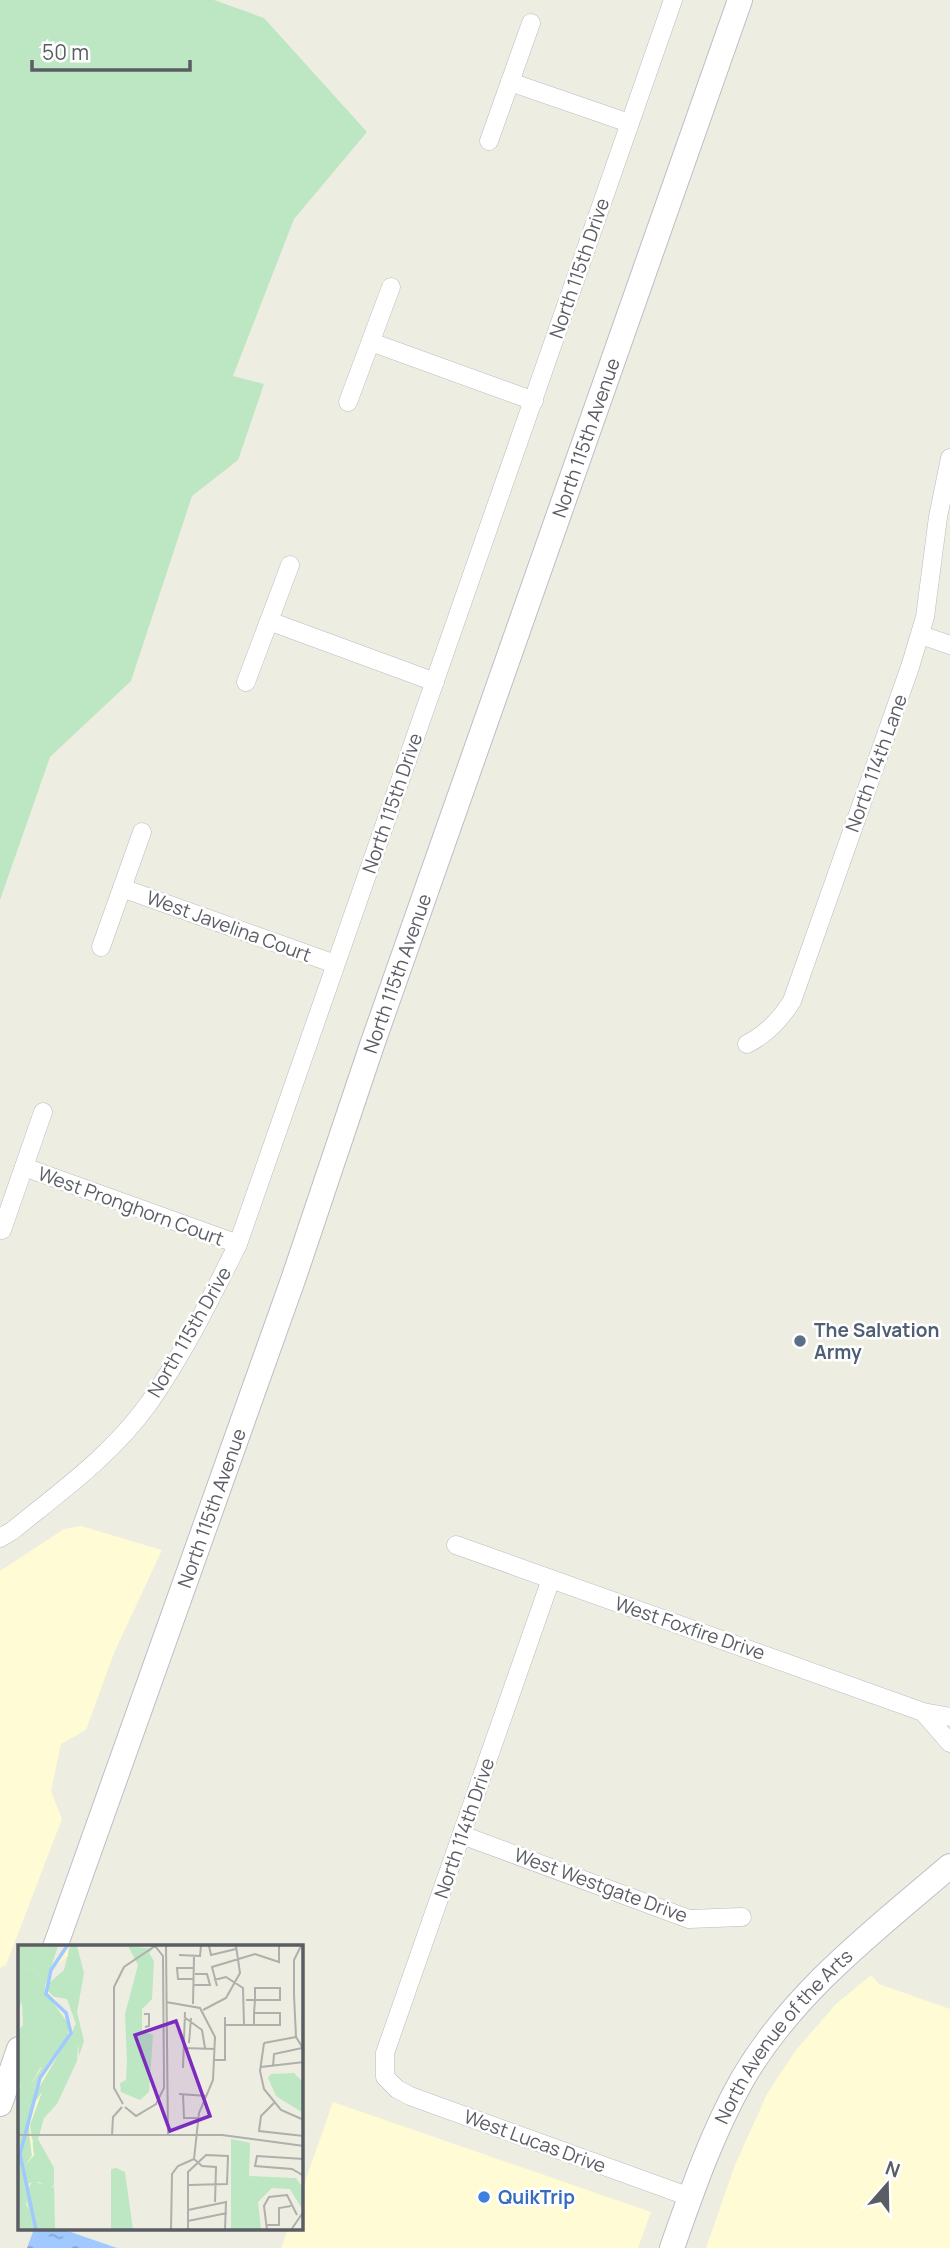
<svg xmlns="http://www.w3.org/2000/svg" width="950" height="2248" viewBox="0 0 950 2248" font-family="Manrope,sans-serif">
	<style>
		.commercial { fill: #fffbd5 }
		.grass { fill: #bce7c2 }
		.water { fill: url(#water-ripples) }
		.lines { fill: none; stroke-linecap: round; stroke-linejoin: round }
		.street-casing { stroke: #b9bbc1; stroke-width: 19 }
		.secondary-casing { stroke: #bcbec6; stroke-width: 26 }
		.street { stroke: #fff; stroke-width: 18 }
		.secondary { stroke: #fff; stroke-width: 24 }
		.service-dot { fill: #5c6f8a; stroke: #fff; stroke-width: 2.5 }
		.shop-dot { fill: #3f7fe0; stroke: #fff; stroke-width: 2.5 }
		.labels { text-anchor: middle; stroke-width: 5; stroke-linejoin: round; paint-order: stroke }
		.street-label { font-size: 19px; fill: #5a5d63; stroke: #fff }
		.service-label { font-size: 19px; font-weight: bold; fill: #4e5e75; stroke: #fff; text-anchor: start }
		.shop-label { font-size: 19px; font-weight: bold; fill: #366cbe; stroke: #fff; text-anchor: start }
		.inset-river { fill: none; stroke: #a0c9ff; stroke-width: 3.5 }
		.inset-road { fill: none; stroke: #afafab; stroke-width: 2 }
		.view { fill: #7b2cbf; fill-opacity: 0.15; stroke: #7b2cbf; stroke-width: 3.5 }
		.inset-edge { fill: none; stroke: #5a5d63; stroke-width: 3.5 }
	</style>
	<defs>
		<pattern id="water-ripples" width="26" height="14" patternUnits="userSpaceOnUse" patternTransform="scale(1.75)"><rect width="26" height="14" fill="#a0c9ff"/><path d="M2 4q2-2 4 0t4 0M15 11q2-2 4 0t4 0" fill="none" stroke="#85a6d2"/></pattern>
	</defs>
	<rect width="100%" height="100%" fill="#eeede1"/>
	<g class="commercial">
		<path d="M81,1526L162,1550L114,1653L86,1730L61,1744L51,1791L62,1819L6,1965L0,1968V1571L64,1529Z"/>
		<path d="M871,1975L879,1984L950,2009V2248H706L735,2165L767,2094L796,2050L836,2004Z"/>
		<path d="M333,2102L651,2212L638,2248H281L288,2229H301V2193Z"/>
	</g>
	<path class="grass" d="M0,0H214L264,18L367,132L294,219L233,376L264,384L238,460L192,496L131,681L50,757L0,900Z"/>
	<path class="water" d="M34,2229H62L117,2248H27Z"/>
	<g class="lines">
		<g class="street-casing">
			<g id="street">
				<path d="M510,82L629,123"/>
				<path d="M489,141L531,23"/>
				<path d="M371,342L534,401"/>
				<path d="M348,402L391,287"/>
				<path d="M269,621L435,682"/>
				<path d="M921,635L950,645"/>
				<path d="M246,682L290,565"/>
				<path d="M122,888L335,964"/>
				<path d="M101,947L142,832"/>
				<path d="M747,1044C767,1034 780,1020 792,1001L910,667L925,617L938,517L950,458"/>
				<path d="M24,1167L238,1244"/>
				<path d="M2,1230L43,1112"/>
				<path d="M0,1538L12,1531C60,1492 113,1454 149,1403C184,1353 211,1298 238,1244L673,0"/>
				<path d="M456,1545L923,1712L950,1717"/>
				<path d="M551,1579L385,2053V2077L397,2089L410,2096L690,2197"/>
				<path d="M923,1712L950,1743"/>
				<path d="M462,1835L689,1919L742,1917"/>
			</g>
		</g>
		<g class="secondary-casing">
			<g id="secondary">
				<path id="s1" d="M55,1947L294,1277L372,1045L740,0"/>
				<path d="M0,2104L19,2049"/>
				<path id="s2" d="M672,2248C692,2191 712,2133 742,2080C792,1993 875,1930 950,1866"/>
			</g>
		</g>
		<use href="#street" class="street"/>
		<use href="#secondary" class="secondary"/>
	</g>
	<circle class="service-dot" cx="800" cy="1341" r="7"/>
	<circle class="shop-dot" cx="484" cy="2197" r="7"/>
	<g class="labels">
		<g class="street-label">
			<text transform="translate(579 268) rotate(-71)" y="7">North 115th Drive</text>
			<text dy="7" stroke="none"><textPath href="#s1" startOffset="1600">North 115th Avenue</textPath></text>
			<text transform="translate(876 763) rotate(-70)" y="7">North 114th Lane</text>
			<text transform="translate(392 803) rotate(-71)" y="7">North 115th Drive</text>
			<text transform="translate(229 926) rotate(20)" y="7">West Javelina Court</text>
			<text dy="7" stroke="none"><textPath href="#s1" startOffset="1032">North 115th Avenue</textPath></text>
			<text transform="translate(131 1206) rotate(20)" y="7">West Pronghorn Court</text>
			<text transform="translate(189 1332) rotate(-60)" y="7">North 115th Drive</text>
			<text dy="7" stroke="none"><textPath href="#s1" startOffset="466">North 115th Avenue</textPath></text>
			<text transform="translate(690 1628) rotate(19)" y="7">West Foxfire Drive</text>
			<text transform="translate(464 1828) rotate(-71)" y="7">North 114th Drive</text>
			<text transform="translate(601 1885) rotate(20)" y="7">West Westgate Drive</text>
			<text dy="7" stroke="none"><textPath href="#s2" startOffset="242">North Avenue of the Arts</textPath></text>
			<text transform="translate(535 2141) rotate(20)" y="7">West Lucas Drive</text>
		</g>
		<g class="service-label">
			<text x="814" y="1337">The Salvation<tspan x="814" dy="22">Army</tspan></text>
		</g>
		<g class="shop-label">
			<text x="498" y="2204">QuikTrip</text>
		</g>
	</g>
	<g transform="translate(18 1945)">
		<rect width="285" height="285" fill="#eeede1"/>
		<path d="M52,1H59L66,28L59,67L66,96L61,111L60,98L59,116L39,159L26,173L20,194L15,195L11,189L14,211L5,216L0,232V143H11L24,122L0,130V86L5,80L4,57L0,65V21L20,27L30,51L52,81L48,95L23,128L16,151L58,79L49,54L32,51L30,46V39L46,25ZM110,1L135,4L131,8L136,16L134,54L124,64V86L135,90L131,147L122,155L103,147L102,138L108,135L109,118L107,69L120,20ZM253,129L276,128L285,137V168L258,151L250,133ZM213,194L232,198L231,231L278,233L285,243L286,267L272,244L254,243L240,257L243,285H213ZM98,223L107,227L115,285H93V224ZM15,236L35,243L36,239L37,285H17L18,274L12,270L7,248Z" fill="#bce7c2"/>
		<path d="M40,1L27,41L28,47L20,27L0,21V2ZM24,119L11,143L3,146L0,130ZM20,194L36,223V239L33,244L21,237L11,238L8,260L20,276L17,285H2L1,226L7,213L15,212V195Z" fill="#bce7c2"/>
		<path d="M50,1V11L34,24L30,46L48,66L55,85L17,149L15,160L24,147L12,180L16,210L6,222L14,211L11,181L18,140L52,87L50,76L28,47L33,22Z" fill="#fcf7ce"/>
		<path class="inset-river" d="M18,285L2,209L22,133L53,88L48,68L28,49L33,25L49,1"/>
		<path class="inset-road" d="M148,1L150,190M191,1L193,10L218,4M283,1L276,15V50L278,92L286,105M161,10L182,11L183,1M176,23H159L160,34H176M196,35L208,32L225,43L226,80M176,40H192L189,29H177M199,41L194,22L237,9L261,17V1M228,55H262V43H237V55L236,68V80M148,57L182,63L197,92L195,135L181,168L176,214M175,59L176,11M185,65L208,53L222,28L218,1M126,69H131V81L127,82M166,72L184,85L187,103M207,80H262V68H237M171,98L173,73M246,98L242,126L246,144L263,165L286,175M246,98L278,92M166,103L197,104M196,115H207V72M243,122L286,117M255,122L256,109L284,103M165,123L167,67M161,149L189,151M165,149L166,173H181M256,158L243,171L241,186L286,191M105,159L96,143V42L106,22L137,1M107,162L118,171L138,159L146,143L145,11L137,1M0,190H204L286,201M94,191L95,172L104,162M176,214L184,221L198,222L197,257M286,214L239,211L237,221L274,224L286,231M170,265L208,257L207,285M170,276L209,268M249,280H261V263L273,261M153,285L154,229L160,221L176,214M170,285V227L171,226L188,210L210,211L209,239L170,240M249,285L246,261L251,252L269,250L279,270M273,285L286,266"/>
		<path class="view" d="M158,76L192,171L152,186L117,90Z"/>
		<rect width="285" height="285" class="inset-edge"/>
	</g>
	<g transform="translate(887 2185) rotate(20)" stroke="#ffffff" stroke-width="5" paint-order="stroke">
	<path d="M0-5L12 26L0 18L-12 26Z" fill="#5a5d63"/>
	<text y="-10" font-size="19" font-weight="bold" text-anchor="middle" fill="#5a5d63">N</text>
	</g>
	<path d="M32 60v10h158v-10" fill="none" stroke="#5a5d63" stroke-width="3.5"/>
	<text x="42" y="60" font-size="21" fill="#5a5d63" stroke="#ffffff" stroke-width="5" paint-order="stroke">50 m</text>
</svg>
